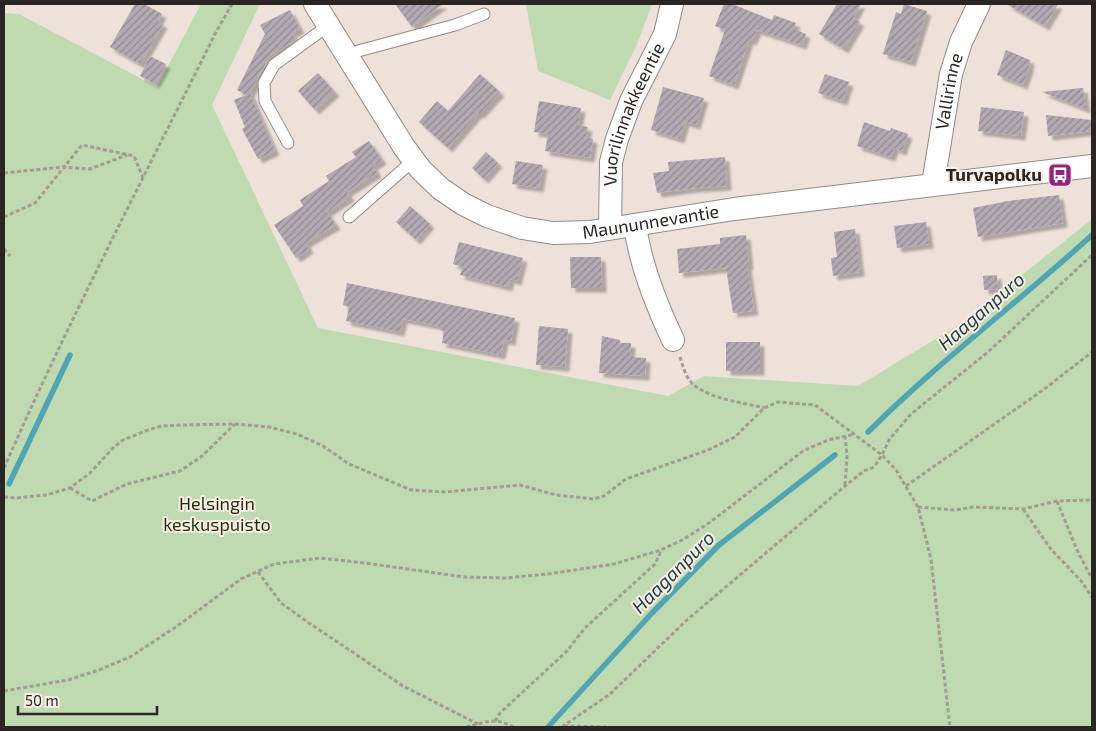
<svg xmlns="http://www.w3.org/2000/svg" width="1096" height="731" viewBox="0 0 1096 731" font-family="'Exo 2',sans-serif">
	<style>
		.park { fill: #bfd9b1 }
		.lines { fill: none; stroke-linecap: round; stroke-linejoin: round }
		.stream { stroke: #51a4b2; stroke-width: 5.5 }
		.building { fill: url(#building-hatch); filter: url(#shadow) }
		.service-casing { stroke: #958983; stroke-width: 13 }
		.minor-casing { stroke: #958983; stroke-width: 24 }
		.path { stroke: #a59b95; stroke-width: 3; stroke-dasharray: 4 2.5; stroke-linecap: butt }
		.service { stroke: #fff; stroke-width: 11 }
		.minor { stroke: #fff; stroke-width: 22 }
		.labels { text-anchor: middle; stroke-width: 4; stroke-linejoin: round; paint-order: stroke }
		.street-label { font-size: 18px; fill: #2a2522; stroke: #fbeee7 }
		.poi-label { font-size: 18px; font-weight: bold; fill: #2a2522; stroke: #fbeee7; text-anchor: end }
		.park-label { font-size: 18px; fill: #1b320c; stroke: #fbeee7 }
		.water-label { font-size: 19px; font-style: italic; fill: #1a4147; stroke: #fbeee7 }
	</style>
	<defs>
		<pattern id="building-hatch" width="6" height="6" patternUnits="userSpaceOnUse" patternTransform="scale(1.25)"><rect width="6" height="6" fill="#b2a9b2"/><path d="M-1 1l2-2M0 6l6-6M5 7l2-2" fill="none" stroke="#918990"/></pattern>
		<filter id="shadow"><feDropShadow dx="4.5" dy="4.5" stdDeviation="1" flood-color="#0004"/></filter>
	</defs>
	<rect width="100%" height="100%" fill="#eee1da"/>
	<g class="park">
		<path d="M201,4H260L212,105L318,328L668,396L704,376L858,386L962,323L1092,219V727H4V13L19,14L157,87Z"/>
		<path d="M526,4H652L638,42L610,100L538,71Z"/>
	</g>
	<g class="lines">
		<g class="stream">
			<path d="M868,432C938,362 1019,302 1092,235"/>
			<path d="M9,484L70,355"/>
			<path d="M548,727L652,613L719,545L835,455"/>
		</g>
	</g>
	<g class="building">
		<path d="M135,4H144L162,14L158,21L163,24L140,64L110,47Z"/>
		<path d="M395,4H443L412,27Z"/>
		<path d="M724,4H732L772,20L774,15L796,23L794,29L806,34L802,45L757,30L752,41L749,40L734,85L709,76L725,30L715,26Z"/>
		<path d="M837,4H861L853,18L860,22L844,49L819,34Z"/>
		<path d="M904,4L927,11L911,62L883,54L896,12L901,14Z"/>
		<path d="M1006,4H1058L1045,26Z"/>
		<path d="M290,10L300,29L292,33L296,40L270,55L250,93L275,151L258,159L242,129L245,127L234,100L246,95L237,90L265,34L260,25Z"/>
		<path d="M1006,50L1030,60L1029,68L1023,85L997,75Z"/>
		<path d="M150,56L166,64L155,84L140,76Z"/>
		<path d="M318,73L335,92L315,110L298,91Z"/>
		<path d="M480,74L500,92L480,114L478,113L448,148L419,122L437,101L448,111Z"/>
		<path d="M825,74L849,82L843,101L818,93Z"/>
		<path d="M663,87L704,98L696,125L685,122L680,139L651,130Z"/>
		<path d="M1083,88L1086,109L1042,92Z"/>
		<path d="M539,101L581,108L578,125L588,127L586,137L593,139L590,158L545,151L548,134L534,132Z"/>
		<path d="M981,107L1024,112L1021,136L978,131Z"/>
		<path d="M1046,115L1092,120V131L1048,136Z"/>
		<path d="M864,122L890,131L891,128L908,134L902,151L894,148L891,157L857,146Z"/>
		<path d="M369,141L382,160L373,166L377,173L347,192L350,197L327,212L336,225L306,243L309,249L296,258L274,225L303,206L300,200L329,181L326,176L356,157L352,152Z"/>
		<path d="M486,152L498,163L484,179L472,168Z"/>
		<path d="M725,157L727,186L695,188L657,193L653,173L669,171L668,162Z"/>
		<path d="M516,161L543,165L539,188L512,184Z"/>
		<path d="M1059,195L1063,223L978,237L973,208L1008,201Z"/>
		<path d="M410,206L430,224L416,240L396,222Z"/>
		<path d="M926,222L929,244L897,248L894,226Z"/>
		<path d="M855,229L860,272L833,276L831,258L837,257L834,232Z"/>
		<path d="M746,235L749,265L747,266L754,311L733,313L726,268L679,273L677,249L720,244V238Z"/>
		<path d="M459,242L523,258L517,281L510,279L508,287L460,275L463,267L453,264Z"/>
		<path d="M570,257H601L602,288H571Z"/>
		<path d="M997,275L998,289L984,290L983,276Z"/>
		<path d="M347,283L515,318L511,341L504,340L501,355L442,343L444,331L438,329L439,326L403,319L400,332L346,321L349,307L343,305Z"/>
		<path d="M539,326L568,329L565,367L536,365Z"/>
		<path d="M602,336L620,340V343H631L630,357L646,358L645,376L599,373Z"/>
		<rect x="726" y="342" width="34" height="29"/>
	</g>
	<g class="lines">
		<g class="service-casing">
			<g id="service">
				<path d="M347,54L455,25L484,14"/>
				<path d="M288,143L265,101L264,83L274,65L329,25"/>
				<path d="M349,217L414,160"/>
			</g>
		</g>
		<g class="minor-casing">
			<g id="minor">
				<path id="s1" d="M315,4L404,147L421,170L441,189L463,204L487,216L522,228L553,233L590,232L734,209L1092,166"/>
				<path id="s2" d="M933,184L951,74L961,42L979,4"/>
				<path d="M635,225C640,264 656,304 673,340"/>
				<path id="s3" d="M610,228L611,162L617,139L631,101L665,34L672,4"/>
			</g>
		</g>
		<g class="path">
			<path d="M4,173L63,167L90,169L127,155"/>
			<path d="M4,217L35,203L82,145L134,156L143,178"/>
			<path d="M4,249L10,256"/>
			<path d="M680,357C683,366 686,379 694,385C713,400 742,402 764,408"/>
			<path d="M4,468C69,320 144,177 216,32L232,4"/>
			<path d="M845,485L847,456L845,436"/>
			<path d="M906,486L1043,390L1092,352"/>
			<path d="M70,488L92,501L127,484L180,471L202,456L235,424"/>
			<path d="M4,497L16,498L46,495L70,488L90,473L114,447L123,440L148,430L162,426L182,425L235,424L269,427L297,434L323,446L349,464L411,490L445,492L520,485L556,495L594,499L604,496L626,479L708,450L735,437L764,408L778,402L815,405L882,455L896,470L918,507L931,559L950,727"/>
			<path d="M1057,501L1077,550L1092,579"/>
			<path d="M918,507L955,510L973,507L1023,509L1057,501L1092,500"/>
			<path d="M1023,509L1050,548L1082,582L1092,597"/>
			<path d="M258,572L281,603L306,621L403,686L478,724"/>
			<path d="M4,691L68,680L99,670L130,657L176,627L241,579L274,564L320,558L365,563L464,577L505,578L548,574L614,564L661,550L684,539L709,523L803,451L828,440L855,434"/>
			<path d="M495,721L500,713L566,652L585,628L655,564L661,551"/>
			<path d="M564,726L606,727"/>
			<path d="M466,727C485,723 494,716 513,727"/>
			<path d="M562,727L610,694L688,619L845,486L864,471L874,467L882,455L889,440L911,414L988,352L1092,255"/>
		</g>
		<use href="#service" class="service"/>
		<use href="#minor" class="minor"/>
	</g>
	<defs>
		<g id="bus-square" transform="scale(1.25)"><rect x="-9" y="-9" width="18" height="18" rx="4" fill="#932180" stroke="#fbeee7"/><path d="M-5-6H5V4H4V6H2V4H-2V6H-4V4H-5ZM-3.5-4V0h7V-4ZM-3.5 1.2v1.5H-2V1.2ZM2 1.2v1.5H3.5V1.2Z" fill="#fff"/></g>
	</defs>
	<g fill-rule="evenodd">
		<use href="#bus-square" x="1060" y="175"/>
	</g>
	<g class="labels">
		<g class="street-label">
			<text dy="6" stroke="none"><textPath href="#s2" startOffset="94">Vallirinne</textPath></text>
			<text dy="6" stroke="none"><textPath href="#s3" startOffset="118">Vuorilinnakkeentie</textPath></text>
			<text dy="6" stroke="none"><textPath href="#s1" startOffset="445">Maununnevantie</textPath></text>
		</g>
		<g class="poi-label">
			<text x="1042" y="181">Turvapolku</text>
		</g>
		<g class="park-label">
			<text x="217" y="510">Helsingin<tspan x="217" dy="21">keskuspuisto</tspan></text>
		</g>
		<g class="water-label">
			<text transform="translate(981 311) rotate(-41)" y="7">Haaganpuro</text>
			<text transform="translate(673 572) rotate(-45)" y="7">Haaganpuro</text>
		</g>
	</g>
	<rect width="1096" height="731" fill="none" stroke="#2a2522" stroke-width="10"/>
	<path d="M18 706v8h139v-8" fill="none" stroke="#2a2522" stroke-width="2.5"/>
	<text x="25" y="706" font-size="15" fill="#2a2522" stroke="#fbeee7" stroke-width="4" paint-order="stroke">50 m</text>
</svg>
